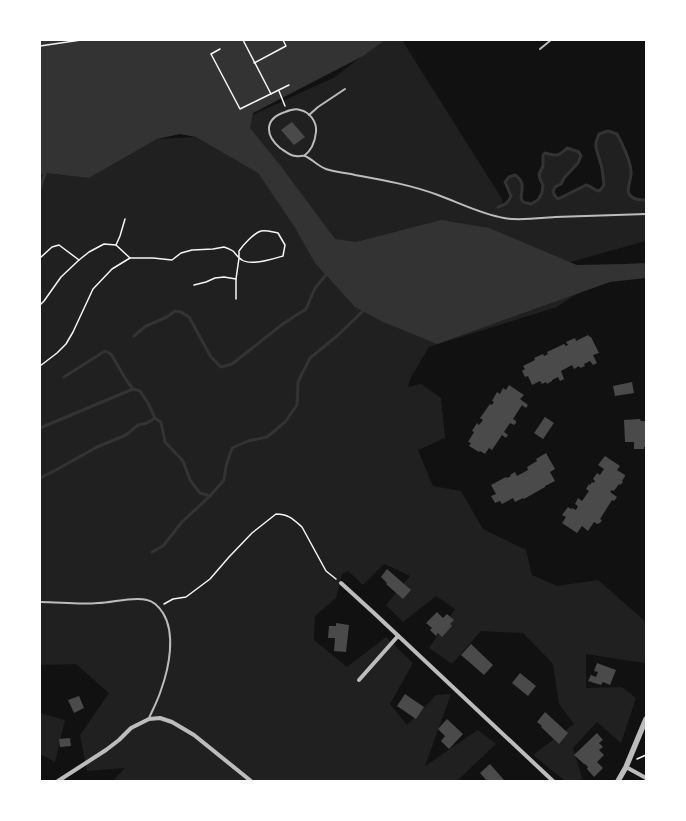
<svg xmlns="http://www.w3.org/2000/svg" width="686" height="821" viewBox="0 0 686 821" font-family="'Source Sans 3',sans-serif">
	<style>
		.green { fill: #202020 }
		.water { fill: #333 }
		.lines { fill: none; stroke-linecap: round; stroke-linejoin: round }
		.stream { stroke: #333; stroke-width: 3 }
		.building { fill: #4a4a4a }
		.path { stroke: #f5f5f5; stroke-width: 1.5 }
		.service { stroke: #bcbcbc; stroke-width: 2 }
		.minor { stroke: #bcbcbc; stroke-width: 4 }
		.tertiary { stroke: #bcbcbc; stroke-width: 5.5 }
	</style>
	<rect width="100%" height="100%" fill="#111"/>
	<g class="green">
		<path d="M382,40H402L502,199L503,205L509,202L511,196L505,182L509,177L515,175C524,182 523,188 521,198L523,202L531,204L538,200L542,193L543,185L540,179L539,174L543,165V155L545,153C556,156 558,156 567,148L579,152L581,156L578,163L564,178L561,184L555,187L553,192L555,196L558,199L586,185L599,191C601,190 602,189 603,187C608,178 595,153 596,143C596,140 598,136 599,134L608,131L617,134C622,145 630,160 631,172C632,179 626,187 630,194C633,200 640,200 646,201V241L570,262L578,293L557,307L429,347L410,379L408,387L421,384L441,398L445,438L418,450L433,486L461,491L483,529L526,550L532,575L557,586L598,580L646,622V659L644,663L586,654V688L622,687L636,698L621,743L597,722L573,748L582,778L581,781H565L533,755L574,724L559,704L553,664L523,633L481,631L452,664L429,648L455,609L436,596L403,622L386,605L410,576L384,564L363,585L348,571L342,574L336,598L315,616L314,640L347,667L386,637L413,663L390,704L407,725L436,695L451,694L425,766L478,730L496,744L457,781H113L125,768L87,771L80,735L109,693L76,664L40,665V176L45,173L89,178L157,139L196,137L246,118L335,77Z"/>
		<path d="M40,713L65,720L55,762L40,754Z"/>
	</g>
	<path class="water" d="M40,40H385L363,56L253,113L250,128L280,165L335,239L356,242L441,220L489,228L577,265L625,264L646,263V278L610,282L437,344L381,321L355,307L315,263L294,226L258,173L196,137L180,134L157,139L89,178L45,173L40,176Z"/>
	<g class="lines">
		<g class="stream">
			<path d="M40,189L45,173"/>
			<path d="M498,207C505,205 508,203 511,196L505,182L509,177L515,175C525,182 522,188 521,198L523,202L531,204L538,200L542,193L543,185L540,179L539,174L543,166V155L545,153C557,156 558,157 567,148L579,152L581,156L578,163L564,178L561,184L555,187L553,192L555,196L558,199L586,185C591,186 594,190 599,191L602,188L604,185L602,168L596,148V142L599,134L608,131L617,134C622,143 631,162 631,172C632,179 626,187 629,194C633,200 640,200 646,200"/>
			<path d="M134,336L146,326L167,317L175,311L181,312L189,317L211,357L221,367L232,364L284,323L306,309L315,288L326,275"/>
			<path d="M64,377L105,351L111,354L125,378L133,389"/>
			<path d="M40,428L133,389L140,391L148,403L155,418"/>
			<path d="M40,478L56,470L97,447L126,435L138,425L147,423L155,418L161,422L165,442L183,461L190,480L200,493L210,496L224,480L226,466L232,448L248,441L267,437L285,422L297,405L298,382L310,358L337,336L363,311"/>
			<path d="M152,552L163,546L182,522L210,496"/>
		</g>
	</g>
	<g class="building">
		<path d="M292,122L305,137L294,145L281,130Z"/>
		<path d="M588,335L590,337H591L599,353L593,355L597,363L593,365L590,361L584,364L585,366L580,368L579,366L574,369L572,365L561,371L564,379L560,381L558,377L552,380V381L547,384L546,382L542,384L540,381L532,385L528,376L525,377L522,371L525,369L523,366L535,360L534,358L543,354L544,356L548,354L547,352L564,344L566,346L568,345L566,342L575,338L576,341Z"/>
		<path d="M632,382L634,393L615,396L613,386Z"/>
		<path d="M509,385L524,395L520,399L528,405L526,408L522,405L513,419L516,421V423L514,425L510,423L504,432L508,435L506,438L502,435L492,450L489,448L485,454L480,451L479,452L469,446L471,443L468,442L474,432L472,431L477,423L479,425L483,420L480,418L490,404L492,405L494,402L492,401L497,392L500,394L503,388L506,390Z"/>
		<path d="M545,417L554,423L543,439L534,433Z"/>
		<path d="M640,419L641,421H646V447H644V449H634V442H625L624,420Z"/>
		<path d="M546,453L555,469L550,472L555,481L545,486V487L524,499L523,498L515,502L513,498L502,504L500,501L495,503L491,496L496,494L491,485L506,477L507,478L511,476L510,475L515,472L517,476L528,470L527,467L537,461L536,459Z"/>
		<path d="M605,456L620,466L617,470L625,475V476L622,481L623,482L620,485L619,484L614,491L612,490L610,492L617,497L614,501L612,500L600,519L602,520L600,523L597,524L594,522L588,531L582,526L577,533L562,523L566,517L562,515L568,507L571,509L572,508L576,510L578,506L575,504L578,498L582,501L589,491L586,489L589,484L590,485L592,482L594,483L595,481L593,479L597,473L600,475L604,469L598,465Z"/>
		<path d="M387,569L411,590L403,599L386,584L387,583L381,577Z"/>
		<path d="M437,612L443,618L447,614L454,620L450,624L452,626L442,637L438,633L436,636L430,630L432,628L426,623Z"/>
		<path d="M336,623L349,625L346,652L334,651L335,638H328L329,626H336Z"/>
		<path d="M471,644L493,665L484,675L461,655Z"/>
		<path d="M597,663L616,670L610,685L603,682L601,685L588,681L591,675L596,677L598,672L594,671Z"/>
		<path d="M520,673L536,686L528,696L512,683Z"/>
		<path d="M405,694L424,707L416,719L397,706Z"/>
		<path d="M79,696L84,708L74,713L68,700Z"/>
		<path d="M545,712L568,733L559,744L541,727L542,726L537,722Z"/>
		<path d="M447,719L463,734L449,749L441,741L445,736L438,729Z"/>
		<path d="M597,733L603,740L599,743L603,747L599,750L604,755L597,762L603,768L594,777L587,769L588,767L585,764H584L574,755Z"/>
		<path d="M70,738L71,746L60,747L59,739Z"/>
		<path d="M490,764L504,780L503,781H487L480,773Z"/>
	</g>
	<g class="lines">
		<g class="path">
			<path d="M243,40L271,94"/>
			<path d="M40,46L81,40"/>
			<path d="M220,49L211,54L240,109L289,85"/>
			<path d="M254,63L286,46L283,40"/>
			<path d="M279,91L285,106"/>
			<path d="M116,245L120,236L125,219"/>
			<path d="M40,258L52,247L59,245L79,260"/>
			<path d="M194,285L206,282L215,278L224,277L236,279"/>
			<path d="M40,305L44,301L61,277L79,260L89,252L104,244L116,245L130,258H153L172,260L181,253L192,250L213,249L224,247C227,248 230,249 233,251C236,254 238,258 242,260C251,266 273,259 283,256L285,245L278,233C272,232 267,230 261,231C254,233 243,245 239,251V258L236,279V299"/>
			<path d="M40,366L57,353L66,344L73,332L93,289L112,269L130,258"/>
			<path d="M164,604L173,599L186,597L210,579L229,557L252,533L276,514C288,514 293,519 302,527L326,571L336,579"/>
			<path d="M637,759L646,755"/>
		</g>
		<g class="service">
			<path d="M540,49L551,40"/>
			<path d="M309,115L318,107L345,89"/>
			<path d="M304,156C312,150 315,142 316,132C317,122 310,112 300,110C295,108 290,110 285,112C264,119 265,135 280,148C285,151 290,156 296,156C299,157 302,155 305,156C312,159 318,166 326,169C335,172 346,173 355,175C383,180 411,185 438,195C460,203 481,214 504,218C517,221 540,218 555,217C585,216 616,215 646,214"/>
			<path d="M40,602C59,602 79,605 98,603C112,603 133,596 147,600C153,601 159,607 163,613C176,634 169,668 161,690C158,700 153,709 149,718"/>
		</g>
		<g class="minor">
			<path d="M341,583L375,614L553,781"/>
			<path d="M359,680L398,636"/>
			<path d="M626,767L646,778"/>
			<path d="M58,781L106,750L119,740L131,728L149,719L160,718L172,722L194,735L251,781"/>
		</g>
		<path class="tertiary" d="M618,781L626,767L646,719"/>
	</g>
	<rect width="686" height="821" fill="none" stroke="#ffffff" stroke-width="82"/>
</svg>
